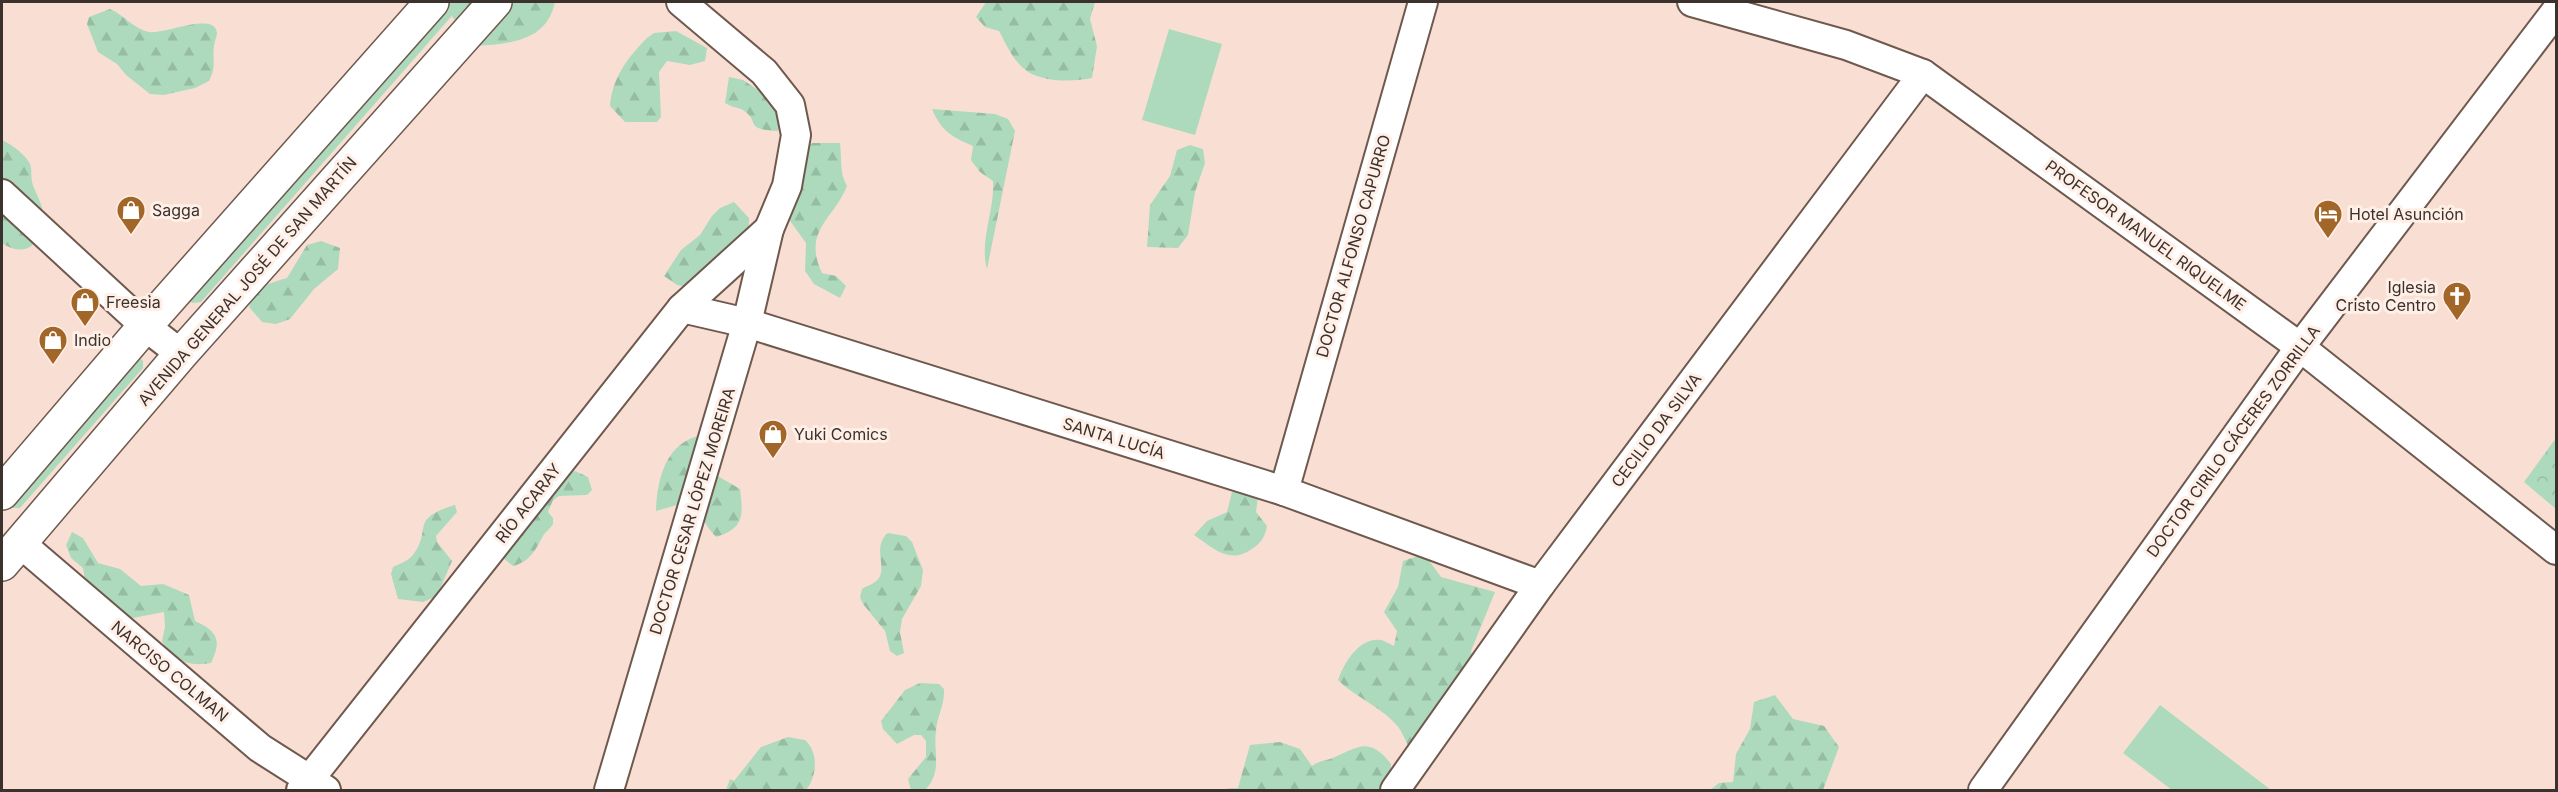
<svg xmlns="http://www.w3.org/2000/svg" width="2558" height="792" viewBox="0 0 2558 792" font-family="Inter,sans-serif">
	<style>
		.green { fill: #addabc }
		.forest { fill: url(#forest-firs) }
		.park { fill: url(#park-crowns) }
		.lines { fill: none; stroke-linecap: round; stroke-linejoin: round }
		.minor-casing { stroke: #6f594e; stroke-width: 32 }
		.primary-casing { stroke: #6f594e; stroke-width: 36 }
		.minor { stroke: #fff; stroke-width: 28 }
		.primary { stroke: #fff; stroke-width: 33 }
		.labels { text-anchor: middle; stroke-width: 6; stroke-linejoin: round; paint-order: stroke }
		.poi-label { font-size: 16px; fill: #3c322d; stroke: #ffefe7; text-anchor: start }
		.street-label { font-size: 16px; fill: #3c322d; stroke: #ffefe7 }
	</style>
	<defs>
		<pattern id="forest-firs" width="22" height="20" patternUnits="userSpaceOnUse" patternTransform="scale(1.5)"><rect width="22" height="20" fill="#addabc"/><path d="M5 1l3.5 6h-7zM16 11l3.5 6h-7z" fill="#96bca2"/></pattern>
		<pattern id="park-crowns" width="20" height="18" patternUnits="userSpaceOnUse" patternTransform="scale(1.5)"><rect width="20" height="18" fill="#addabc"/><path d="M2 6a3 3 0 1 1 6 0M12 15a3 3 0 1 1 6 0" fill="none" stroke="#96bca2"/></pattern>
	</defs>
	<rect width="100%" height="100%" fill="#f9dfd3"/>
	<g class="green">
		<path d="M442,2H464L201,302L192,303L189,299Z"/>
		<path d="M1169,29L1222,44L1195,135L1142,120Z"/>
		<path d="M139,357L143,361V368L20,508H13L9,505Z"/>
		<path d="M2160,705L2271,790H2172L2123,753Z"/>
	</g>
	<g class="forest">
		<path d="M456,2H555C547,41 510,44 476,46L448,11Z"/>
		<path d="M986,2H1095L1090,19L1097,46L1092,78C1073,82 1039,83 1023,68C1012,58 1006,44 999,31L985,27L976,17Z"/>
		<path d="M110,9C124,15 134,29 149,32C164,35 215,11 217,33C217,37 214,42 214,46C212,62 217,65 209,81L195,88L164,95L150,94L126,75L117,64L98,52L87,24L89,17Z"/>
		<path d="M676,31L707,48L705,61L690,65L667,61L659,72L661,117L657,122H625L610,106C612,78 628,57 647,38L654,33Z"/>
		<path d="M729,77L743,80L773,100L783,125L777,131C743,129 761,122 743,110C737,107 731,107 725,103Z"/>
		<path d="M932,109L995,114L1008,119L1015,131L987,269C979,241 995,210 993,181L980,172L971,160L973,146C952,137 941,131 932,109Z"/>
		<path d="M2,140C12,145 24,153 30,164C32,169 31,176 32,182C35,193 44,205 43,217C43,244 25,259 2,243Z"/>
		<path d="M812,143H840C842,159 839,172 847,186C834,219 802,231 822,273L836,276L846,286L840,298L814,284L805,271L806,243L788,218L800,151Z"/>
		<path d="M1190,145L1203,149L1205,163L1195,192L1188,235L1178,248L1147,247L1150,205L1170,176L1177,150Z"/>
		<path d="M734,202L749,218V231L690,288L677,285L664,276L681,250L700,235L712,216L720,208Z"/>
		<path d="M321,241L340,248L338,269L314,289L290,319L276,324L262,322L249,307C254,286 267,284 287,278L307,245Z"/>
		<path d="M703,435L716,475L740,489C743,515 745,528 716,537C702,522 703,513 684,503L656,511C657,479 666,441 703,435Z"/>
		<path d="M575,471L588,477L592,490L587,495L559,496L553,500L548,512L553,518V524C550,529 545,532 543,536C536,549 530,562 513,566L503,558L500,551L569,473Z"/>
		<path d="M1240,490L1258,497L1256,512L1267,526C1265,537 1261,543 1252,549C1229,565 1213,548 1194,535L1207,521L1227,512L1232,492Z"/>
		<path d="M455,505L457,512L436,536L437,542L452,561L437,596L423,602L398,599L391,574L393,567C399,564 408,561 413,555C433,529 408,519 455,505Z"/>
		<path d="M72,532L83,538L98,563L120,569L141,586L163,584L189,595L195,621C218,631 222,641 211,663C187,667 175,661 162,641L165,627L164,612L133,618L119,613L85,581L83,568L71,558L66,545Z"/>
		<path d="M888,533L906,536L912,542L923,570L921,586L902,619L900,632L904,653L897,656L890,651L885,631L863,604L860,597L862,589C866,586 871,585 875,582C891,572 870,547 888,533Z"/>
		<path d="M1424,554L1441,577L1495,592L1471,651L1476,678L1453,710L1451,737L1442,749L1428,755L1412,754C1408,746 1404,736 1399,728C1384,708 1356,698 1338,680C1344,663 1359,637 1381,640C1385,641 1390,644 1394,646L1397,631L1384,612L1398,587L1403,561Z"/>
		<path d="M920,683L939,684L944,689C945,705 937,716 936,731C933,752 943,772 925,790H911L908,779L926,757V741L921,735H914L897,744L883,729L881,721L905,690Z"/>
		<path d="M1775,695L1793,719L1824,726L1839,747L1823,790H1710L1719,783L1733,782L1736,754L1750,729L1754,702Z"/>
		<path d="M788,737L805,740C819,752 817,777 806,790H726L730,779L734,781L761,747Z"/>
		<path d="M1280,742L1300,749L1312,766C1318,761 1324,761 1330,759C1358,748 1368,735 1391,764L1390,778L1380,790H1211L1238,788L1250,745Z"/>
	</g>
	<path class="park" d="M2556,438V509L2524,482Z"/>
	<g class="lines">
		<g class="minor-casing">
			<g id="minor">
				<path d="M1692,2L1846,45L1923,74L2300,347L2556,550"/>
				<path d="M2,194L145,326L181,354"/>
				<path d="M682,308L747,323L1284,491L1540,585"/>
				<path d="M1284,491L1423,2"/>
				<path d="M20,543L260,748L326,790"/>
				<path d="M301,790L682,308L769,229"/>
				<path d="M609,790L747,323L769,229L787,186L796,135L790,105L764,72L681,2"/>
				<path d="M1395,790L1540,585L1923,74"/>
				<path d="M1983,790L2300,347L2556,11"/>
			</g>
		</g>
		<g class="primary-casing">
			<g id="primary">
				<path d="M2,493L145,326L432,2"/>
				<path d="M2,564L181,354L495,2"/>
			</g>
		</g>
		<use href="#minor" class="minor"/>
		<use href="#primary" class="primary"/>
	</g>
	<defs>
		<g id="shop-pin" transform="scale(1.5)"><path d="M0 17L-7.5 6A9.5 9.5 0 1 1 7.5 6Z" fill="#a26628" stroke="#ffefe7"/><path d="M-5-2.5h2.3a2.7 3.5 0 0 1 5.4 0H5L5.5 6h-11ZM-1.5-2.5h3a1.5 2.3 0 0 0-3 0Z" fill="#fff"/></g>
		<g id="hotel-pin" transform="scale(1.5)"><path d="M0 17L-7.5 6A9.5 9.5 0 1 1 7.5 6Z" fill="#a26628" stroke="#ffefe7"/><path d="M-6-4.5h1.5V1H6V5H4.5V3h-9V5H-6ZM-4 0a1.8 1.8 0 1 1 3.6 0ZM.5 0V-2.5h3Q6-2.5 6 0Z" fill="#fff"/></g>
		<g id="church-pin" transform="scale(1.5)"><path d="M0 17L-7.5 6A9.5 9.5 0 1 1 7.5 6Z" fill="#a26628" stroke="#ffefe7"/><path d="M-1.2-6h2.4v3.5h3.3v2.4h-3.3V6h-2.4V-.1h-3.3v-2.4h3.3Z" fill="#fff"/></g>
	</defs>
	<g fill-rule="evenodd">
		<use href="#shop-pin" x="131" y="210"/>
		<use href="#hotel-pin" x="2328" y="214"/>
		<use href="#church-pin" x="2457" y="296"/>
		<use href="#shop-pin" x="85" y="302"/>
		<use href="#shop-pin" x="53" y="340"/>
		<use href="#shop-pin" x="773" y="434"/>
	</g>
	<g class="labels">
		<g class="poi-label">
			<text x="152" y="216">Sagga</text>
			<text x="2349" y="220">Hotel Asunción</text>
			<text x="2436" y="293" text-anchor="end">Iglesia<tspan x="2436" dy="18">Cristo Centro</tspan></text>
			<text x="106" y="308">Freesia</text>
			<text x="74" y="346">Indio</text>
			<text x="794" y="440">Yuki Comics</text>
		</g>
		<g class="street-label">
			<text transform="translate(2146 235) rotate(36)" y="6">PROFESOR MANUEL RIQUELME</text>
			<text transform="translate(1353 246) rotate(-74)" y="6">DOCTOR ALFONSO CAPURRO</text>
			<text transform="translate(247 281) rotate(-49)" y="6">AVENIDA GENERAL JOSÉ DE SAN MARTÍN</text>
			<text transform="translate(1656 430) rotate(-53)" y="6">CECILIO DA SILVA</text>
			<text transform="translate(1114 438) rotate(17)" y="6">SANTA LUCÍA</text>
			<text transform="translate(2233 441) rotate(-54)" y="6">DOCTOR CIRILO CÁCERES ZORRILLA</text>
			<text transform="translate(528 503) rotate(-52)" y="6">RÍO ACARAY</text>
			<text transform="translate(692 511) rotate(-73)" y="6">DOCTOR CESAR LÓPEZ MOREIRA</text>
			<text transform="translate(170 671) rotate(40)" y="6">NARCISO COLMAN</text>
		</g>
	</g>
	<rect width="2558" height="792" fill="none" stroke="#3c322d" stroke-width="6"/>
</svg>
